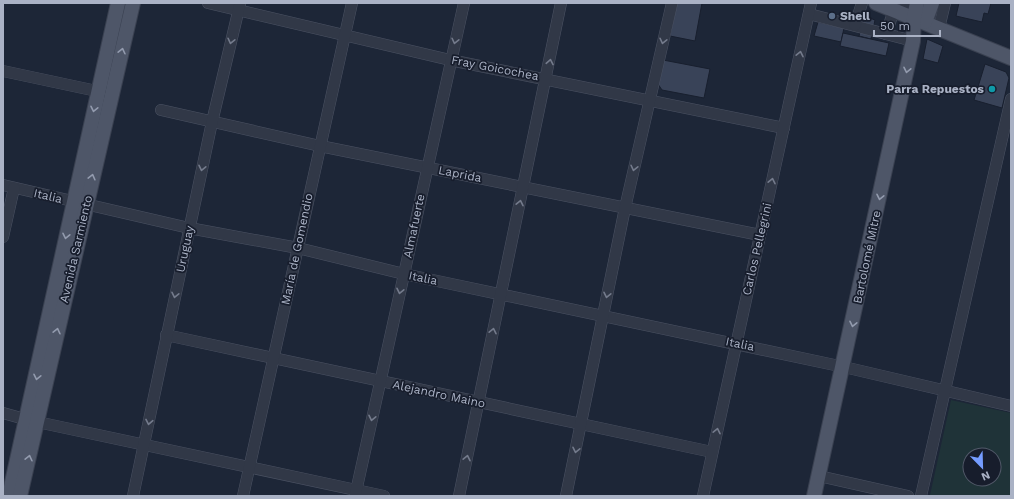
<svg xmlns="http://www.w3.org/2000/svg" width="1014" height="499" viewBox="0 0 1014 499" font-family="'Work Sans',sans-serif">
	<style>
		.green { fill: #1f3338; fill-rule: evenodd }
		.building { fill: #394358; stroke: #181f2e }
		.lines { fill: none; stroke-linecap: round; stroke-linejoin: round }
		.minor-casing { stroke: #4b5263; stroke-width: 12 }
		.major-casing { stroke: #3a4151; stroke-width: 16 }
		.minor { stroke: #313847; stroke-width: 11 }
		.major { stroke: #4e5668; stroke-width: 14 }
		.oneway { stroke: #747b8c }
		.oneway2 { stroke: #939bae }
		.service-dot { fill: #5c6f8a; stroke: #171d2c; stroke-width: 1.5 }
		.culture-dot { fill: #0f9aa8; stroke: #171d2c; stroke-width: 1.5 }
		.labels { text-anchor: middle; stroke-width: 3.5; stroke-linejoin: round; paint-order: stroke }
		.poi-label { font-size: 12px; font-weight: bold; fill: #aab2c5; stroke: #171d2c; text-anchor: start }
		.street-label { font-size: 12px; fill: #aab2c5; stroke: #171d2c }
	</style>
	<rect width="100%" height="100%" fill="#1d2637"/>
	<path class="green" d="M951,400L1011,413V496L930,495ZM970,455H994V479H970Z"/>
	<g class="building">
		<path d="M676,3H702L695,41L670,36Z"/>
		<path d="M959,3H991L988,14L984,13L982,22L956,16Z"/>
		<path d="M864,16L875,20L871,39L859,36Z"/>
		<path d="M818,22L844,28L841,42L814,36Z"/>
		<path d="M843,33L889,43L886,56L840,46Z"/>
		<path d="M927,39L943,46L938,63L923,59Z"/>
		<path d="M663,60L710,69L704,98L662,90L658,84Z"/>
		<path d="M985,64L1006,72L1009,78L1002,108L974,100Z"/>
	</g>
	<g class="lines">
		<g class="minor-casing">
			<g id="minor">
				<path d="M208,3L450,60L784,128"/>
				<path d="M904,13L906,3"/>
				<path d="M809,14L913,41"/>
				<path d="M855,25L862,3"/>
				<path d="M939,28L945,3"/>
				<path d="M886,34L894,10"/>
				<path d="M3,71L106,93"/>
				<path d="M161,110L320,146L760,235"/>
				<path d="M3,185L189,228L298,248L404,274L844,367L1011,406"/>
				<path d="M3,237L14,188"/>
				<path d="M166,335L712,452"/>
				<path d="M3,413L28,420L384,496"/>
				<path d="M819,476L908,496"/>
				<path d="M133,496L212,122L240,4"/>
				<path d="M243,496L352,3"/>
				<path d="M355,496L464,3"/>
				<path d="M459,496L561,3"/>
				<path d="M566,496L625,208L672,3"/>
				<path d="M703,496L811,3"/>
				<path d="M921,496L1011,99"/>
			</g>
		</g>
		<g class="major-casing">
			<g id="major">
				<path d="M876,3L1011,58"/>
				<path d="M925,22L932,3"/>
				<path d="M9,496L118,3"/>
				<path d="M20,496L133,3"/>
				<path d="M814,496L913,41L914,17L917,3"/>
			</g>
		</g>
		<use href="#minor" class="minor"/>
		<use href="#major" class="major"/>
	</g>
	<defs><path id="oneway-chevron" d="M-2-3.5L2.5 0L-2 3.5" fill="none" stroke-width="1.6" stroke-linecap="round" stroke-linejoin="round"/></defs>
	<g class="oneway">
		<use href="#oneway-chevron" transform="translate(231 41) rotate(103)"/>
		<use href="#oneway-chevron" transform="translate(455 41) rotate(103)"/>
		<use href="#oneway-chevron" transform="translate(663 41) rotate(103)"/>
		<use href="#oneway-chevron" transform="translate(800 54) rotate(-78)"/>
		<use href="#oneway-chevron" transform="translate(550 62) rotate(-79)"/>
		<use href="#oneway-chevron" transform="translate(202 168) rotate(102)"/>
		<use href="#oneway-chevron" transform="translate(634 168) rotate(103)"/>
		<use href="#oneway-chevron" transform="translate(772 181) rotate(-78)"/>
		<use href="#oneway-chevron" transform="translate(520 203) rotate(-78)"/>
		<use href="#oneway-chevron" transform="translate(400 291) rotate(102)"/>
		<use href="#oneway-chevron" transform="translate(175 295) rotate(102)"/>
		<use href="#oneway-chevron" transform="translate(607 295) rotate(102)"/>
		<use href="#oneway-chevron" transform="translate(493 331) rotate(-78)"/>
		<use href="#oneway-chevron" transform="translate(372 418) rotate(102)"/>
		<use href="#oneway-chevron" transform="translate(149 422) rotate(101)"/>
		<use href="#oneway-chevron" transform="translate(717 431) rotate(-78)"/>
		<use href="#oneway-chevron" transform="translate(576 450) rotate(102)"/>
		<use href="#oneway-chevron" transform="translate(467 458) rotate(-78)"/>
	</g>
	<g class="oneway2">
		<use href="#oneway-chevron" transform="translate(122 51) rotate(-77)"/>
		<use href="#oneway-chevron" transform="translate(907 70) rotate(102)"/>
		<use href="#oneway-chevron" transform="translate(94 109) rotate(102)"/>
		<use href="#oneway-chevron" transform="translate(92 177) rotate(-76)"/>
		<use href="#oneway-chevron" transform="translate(880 197) rotate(102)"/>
		<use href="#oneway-chevron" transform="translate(66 236) rotate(102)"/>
		<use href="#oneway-chevron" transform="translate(853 324) rotate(102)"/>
		<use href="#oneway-chevron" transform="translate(57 331) rotate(-77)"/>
		<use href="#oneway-chevron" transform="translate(37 377) rotate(102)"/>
		<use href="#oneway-chevron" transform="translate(29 458) rotate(-77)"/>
	</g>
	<circle class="service-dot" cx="832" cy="16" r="4"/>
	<circle class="culture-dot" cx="992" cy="89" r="4"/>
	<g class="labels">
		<g class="poi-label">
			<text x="840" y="20">Shell</text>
			<text x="984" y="93" text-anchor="end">Parra Repuestos</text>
		</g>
		<g class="street-label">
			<text transform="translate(495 68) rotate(11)" y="4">Fray Goicochea</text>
			<text transform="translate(460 174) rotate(11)" y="4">Laprida</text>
			<text transform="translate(48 196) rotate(13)" y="4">Italia</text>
			<text transform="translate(414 226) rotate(-78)" y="4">Almafuerte</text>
			<text transform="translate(76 249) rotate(-77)" y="4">Avenida Sarmiento</text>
			<text transform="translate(185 249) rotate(-78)" y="4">Uruguay</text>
			<text transform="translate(297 249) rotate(-78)" y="4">María de Gomendio</text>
			<text transform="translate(757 249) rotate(-77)" y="4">Carlos Pellegrini</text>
			<text transform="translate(867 257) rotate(-78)" y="4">Bartolomé Mitre</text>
			<text transform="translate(423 278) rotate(12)" y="4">Italia</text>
			<text transform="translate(740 344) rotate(12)" y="4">Italia</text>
			<text transform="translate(439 394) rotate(12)" y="4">Alejandro Maino</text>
		</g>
	</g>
	<rect width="1014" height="499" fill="none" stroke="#aab2c5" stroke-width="8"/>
	<g transform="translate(982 467) rotate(157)"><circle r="19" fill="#171d2c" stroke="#525969"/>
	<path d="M0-3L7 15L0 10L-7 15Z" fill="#759cff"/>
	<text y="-6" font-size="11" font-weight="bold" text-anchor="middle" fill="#aab2c5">N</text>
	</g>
	<path d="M874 30v6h66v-6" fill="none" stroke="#aab2c5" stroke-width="2"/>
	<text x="880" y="30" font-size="12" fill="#aab2c5" stroke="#171d2c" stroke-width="3" paint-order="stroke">50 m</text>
</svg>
